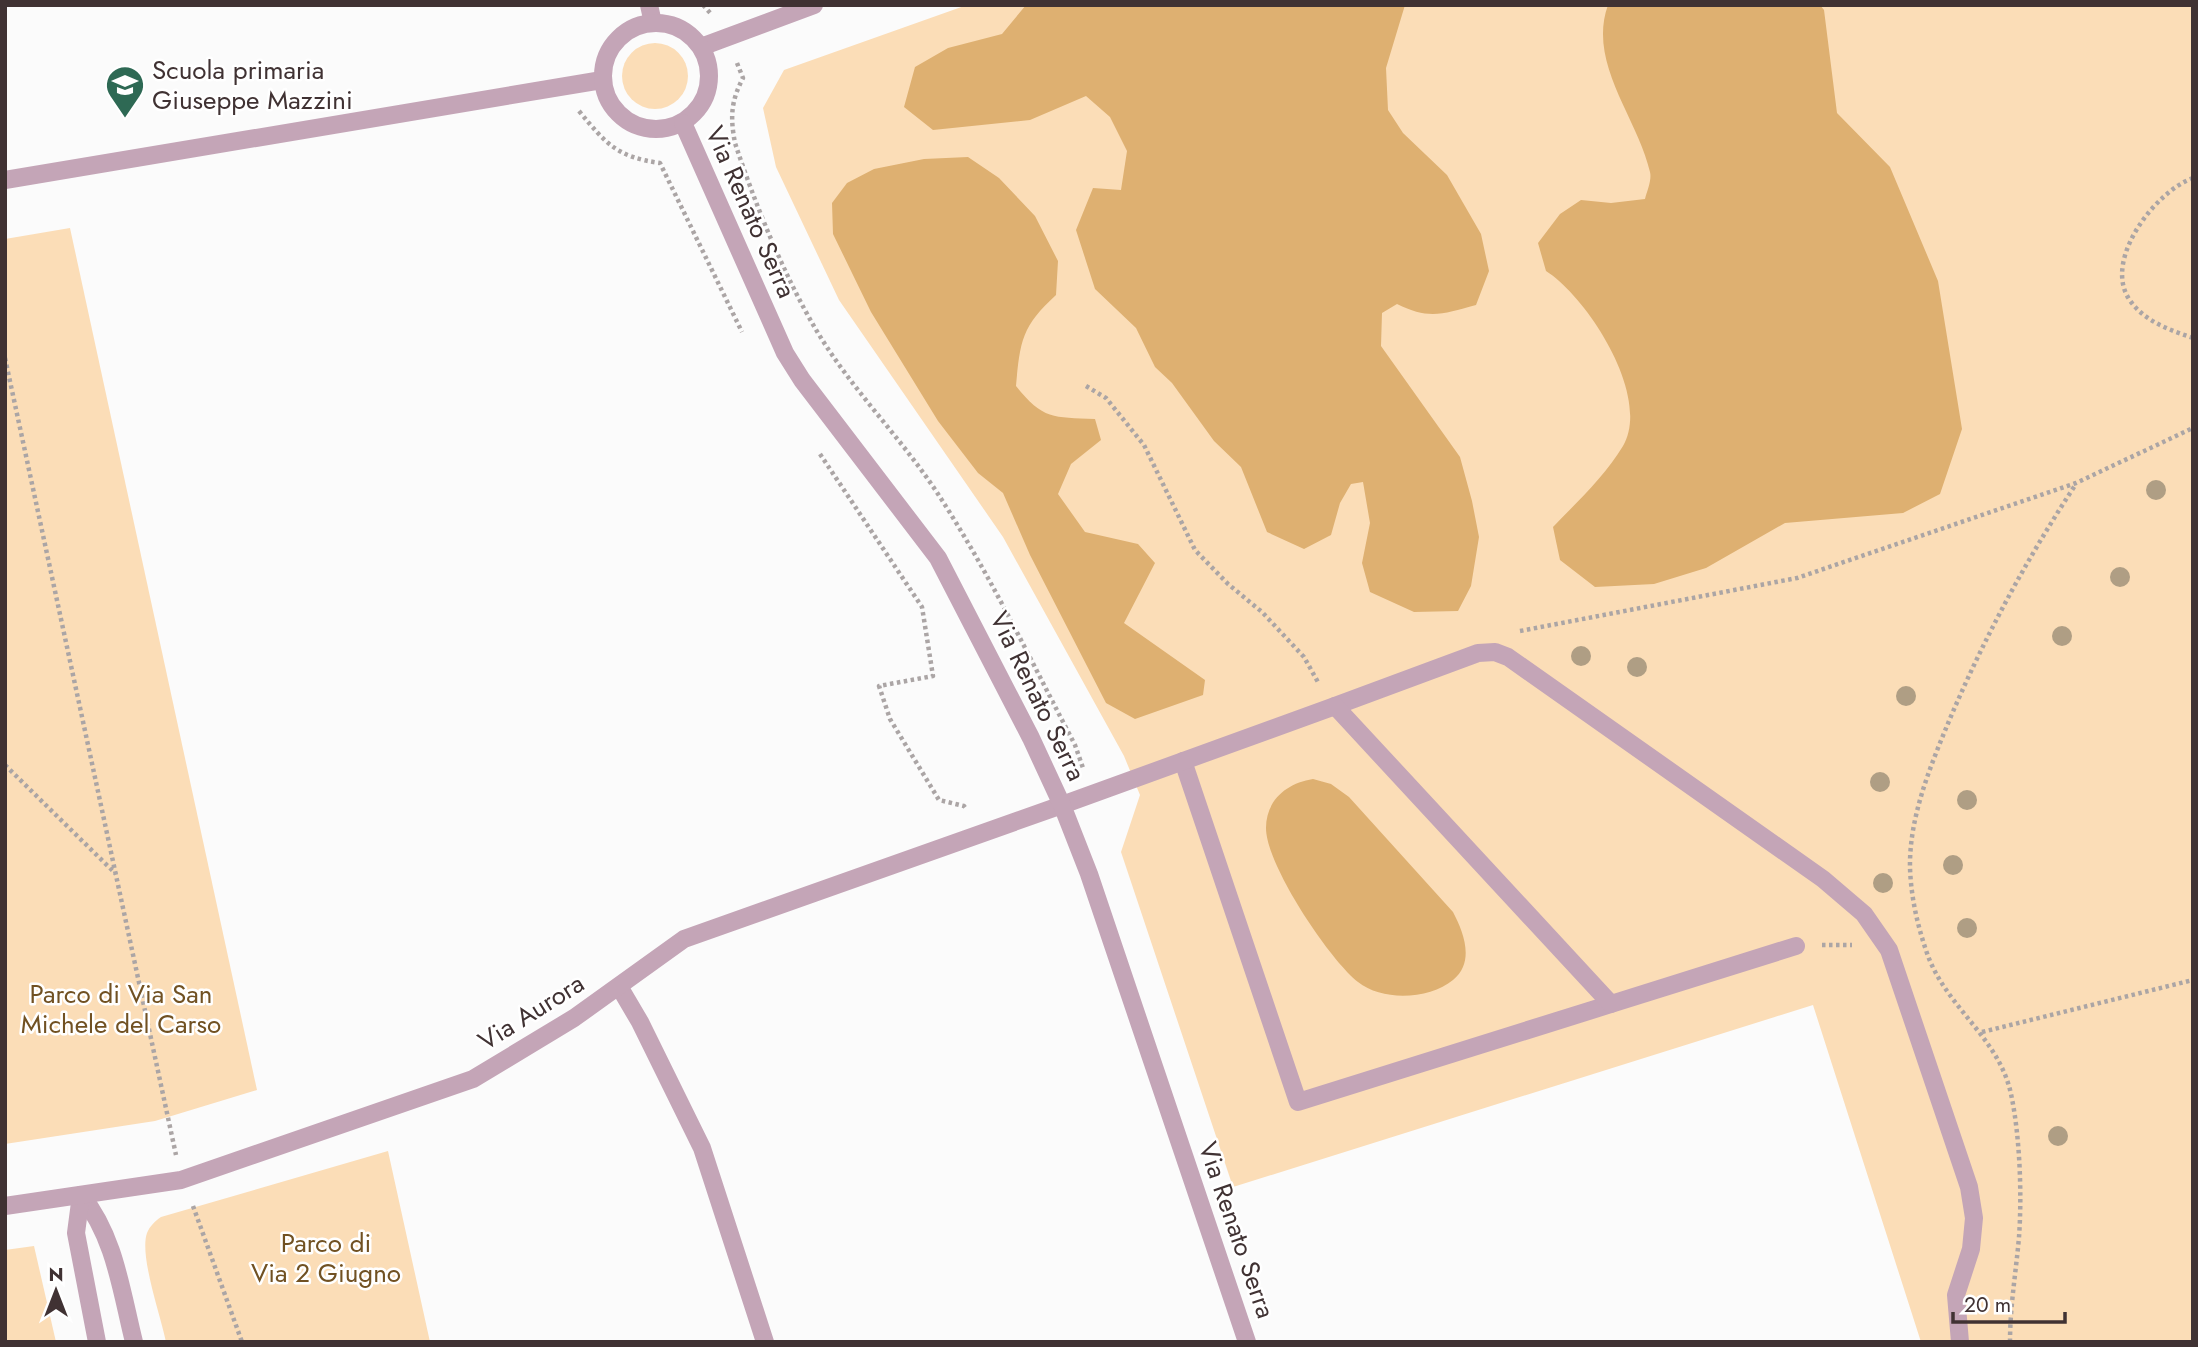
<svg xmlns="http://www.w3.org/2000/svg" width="2198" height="1347" viewBox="0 0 2198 1347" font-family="Jost,sans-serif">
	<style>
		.green { fill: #fbddb7 }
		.forest { fill: #deb071 }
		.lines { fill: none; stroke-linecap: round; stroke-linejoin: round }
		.path { stroke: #aba5a5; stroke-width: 4.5; stroke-dasharray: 3.5 3.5; stroke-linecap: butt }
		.service { stroke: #c4a5b7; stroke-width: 18 }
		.minor { stroke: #c4a5b7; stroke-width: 18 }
		.tertiary { stroke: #c4a5b7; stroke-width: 18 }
		.tree { fill: #af9e84 }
		.labels { text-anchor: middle; stroke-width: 5; stroke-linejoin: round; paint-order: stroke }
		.poi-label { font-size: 26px; fill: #403233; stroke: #fff; text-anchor: start }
		.street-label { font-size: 26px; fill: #403233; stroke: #fff }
		.park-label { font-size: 26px; fill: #715122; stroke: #fff }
	</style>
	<rect width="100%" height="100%" fill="#fbfbfb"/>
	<g class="green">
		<path d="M967,5H2193V1342H1921L1813,1005L1233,1187L1121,852L1140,795L1124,756L1003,537L839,300L776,167L763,108L784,70Z"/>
		<circle cx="655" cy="76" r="33"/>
		<path d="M70,228L257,1090L155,1121L5,1144V239Z"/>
		<path d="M388,1151L430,1342H166C161,1316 139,1256 147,1233C150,1226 155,1221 161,1217Z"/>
		<path d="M34,1246L56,1342H5V1250Z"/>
	</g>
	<g class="forest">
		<path d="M1026,5H1405L1386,68L1388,110L1403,133L1447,175L1481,234L1489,271L1476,305C1443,314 1429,320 1397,304L1382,313L1381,346L1460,457L1472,501L1479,537L1471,586L1458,611L1414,612L1370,592L1362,563L1370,523L1363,482L1351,484L1340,503L1331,535L1304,549L1267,532L1241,467L1214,441L1172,383L1155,367L1136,328L1095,289L1076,230L1093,188L1121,190L1127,151L1110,117L1086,96L1030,120L933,130L904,107L915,67L948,48L1002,34Z"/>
		<path d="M1608,5H1820L1824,10L1837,113L1890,167L1938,281L1962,429L1940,494L1903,513L1785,523L1706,568L1654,584L1595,587L1560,560L1553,527C1577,502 1605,476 1623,446C1652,396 1587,297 1546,271L1538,243L1560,214L1581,200L1611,203L1645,199C1647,191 1652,180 1650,172C1638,118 1587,63 1608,5Z"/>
		<path d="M968,157L999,178L1035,216L1058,261L1056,295C1022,326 1020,341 1016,386C1043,420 1053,417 1095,419L1101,440L1071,464L1058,494L1085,532L1138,544L1155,563L1124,623L1205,680L1203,695L1135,719L1106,703L1030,555L1003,493L978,473L938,421L871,312L833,234L832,203L847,183L874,169L924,159Z"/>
		<path d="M1313,779L1331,784L1349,797L1453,912C1464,933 1475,962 1453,980C1430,999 1383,1002 1358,982C1329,959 1266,865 1266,828C1266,800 1287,783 1313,779Z"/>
	</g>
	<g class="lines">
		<g class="path">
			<path d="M703,5L712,15"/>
			<path d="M737,63L743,78C731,101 730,117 735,143C755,204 783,273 815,328C850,388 900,436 938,494C990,574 1031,661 1075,745L1083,768"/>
			<path d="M579,111C606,144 617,157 660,163L742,332"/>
			<path d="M2193,178C2156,191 2103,259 2129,299C2143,321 2170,330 2193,338"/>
			<path d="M5,358L176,1155"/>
			<path d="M1086,386L1106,398L1144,445L1195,550L1228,584L1262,612L1304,657L1319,684"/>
			<path d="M820,454L922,607L933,676L879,686L890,719L939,800L964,806L967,810"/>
			<path d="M1520,631L1797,578L2076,483L2193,428"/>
			<path d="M5,765L116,874"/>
			<path d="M1822,945H1852"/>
			<path d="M1982,1032L2193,980"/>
			<path d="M193,1206L242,1342"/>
			<path d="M2010,1342C2010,1306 2016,1272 2019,1237C2022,1195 2020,1136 2011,1094C1999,1038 1948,1009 1928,956C1918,928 1911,898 1910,868C1909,818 1930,767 1949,721C1984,638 2026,560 2076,484"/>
		</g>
		<g class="service">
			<path d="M1335,706L1478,653L1495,652L1508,657L1823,879L1864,914L1889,950L1969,1187L1974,1218L1971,1249L1956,1295L1960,1342"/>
			<path d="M1183,761L1298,1102L1611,1004"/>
			<path d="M1062,805L1335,706L1611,1004L1796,946"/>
		</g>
		<g class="minor">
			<path d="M701,47L814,5"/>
			<path d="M5,180L602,80"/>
			<path d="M620,988L640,1022L702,1148L765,1342"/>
			<path d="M81,1195C115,1237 121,1290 134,1342"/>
			<path d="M81,1195L76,1233L97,1342"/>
			<path d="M5,1206L181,1180L473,1079L574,1018L684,939L1062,805"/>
		</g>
		<g class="tertiary">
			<path d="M649,5L653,23"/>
			<circle cx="656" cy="76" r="53"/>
			<path d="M683,123L785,353L802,380L938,558L1031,738L1062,805L1089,874L1247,1342"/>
		</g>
	</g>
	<g class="tree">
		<circle cx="2156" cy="490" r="10"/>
		<circle cx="2120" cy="577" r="10"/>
		<circle cx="2062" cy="636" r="10"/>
		<circle cx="1581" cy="656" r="10"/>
		<circle cx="1637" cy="667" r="10"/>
		<circle cx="1906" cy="696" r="10"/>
		<circle cx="1880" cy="782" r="10"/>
		<circle cx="1967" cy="800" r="10"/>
		<circle cx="1953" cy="865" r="10"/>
		<circle cx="1883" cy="883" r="10"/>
		<circle cx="1967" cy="928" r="10"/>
		<circle cx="2058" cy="1136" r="10"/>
	</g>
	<defs>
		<g id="school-pin" transform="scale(2.0125)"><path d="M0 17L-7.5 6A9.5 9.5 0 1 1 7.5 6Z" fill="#2e6954" stroke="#fff"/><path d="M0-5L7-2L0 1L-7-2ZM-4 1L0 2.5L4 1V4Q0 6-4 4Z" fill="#fff"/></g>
	</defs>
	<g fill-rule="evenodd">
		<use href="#school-pin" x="125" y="85"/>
	</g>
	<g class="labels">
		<g class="poi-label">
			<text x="152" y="79">Scuola primaria<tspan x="152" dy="30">Giuseppe Mazzini</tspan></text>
		</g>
		<g class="street-label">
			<text transform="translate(751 212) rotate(66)" y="9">Via Renato Serra</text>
			<text transform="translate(1038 696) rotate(64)" y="9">Via Renato Serra</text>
			<text transform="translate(531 1012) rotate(-32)" y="9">Via Aurora</text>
			<text transform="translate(1237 1230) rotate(71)" y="9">Via Renato Serra</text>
		</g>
		<g class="park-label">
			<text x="121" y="1003">Parco di Via San<tspan x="121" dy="30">Michele del Carso</tspan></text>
			<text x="326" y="1252">Parco di<tspan x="326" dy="30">Via 2 Giugno</tspan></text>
		</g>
	</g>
	<rect width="2198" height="1347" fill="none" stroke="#403233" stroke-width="14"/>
	<g transform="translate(56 1291)" stroke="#ffffff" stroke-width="5" paint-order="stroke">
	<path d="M0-5L12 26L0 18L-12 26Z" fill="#403233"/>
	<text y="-10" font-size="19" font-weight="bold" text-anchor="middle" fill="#403233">N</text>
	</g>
	<path d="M1953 1312v10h112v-10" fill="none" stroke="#403233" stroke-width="3.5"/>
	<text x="1964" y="1312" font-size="21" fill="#403233" stroke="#ffffff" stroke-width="5" paint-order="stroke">20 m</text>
</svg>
